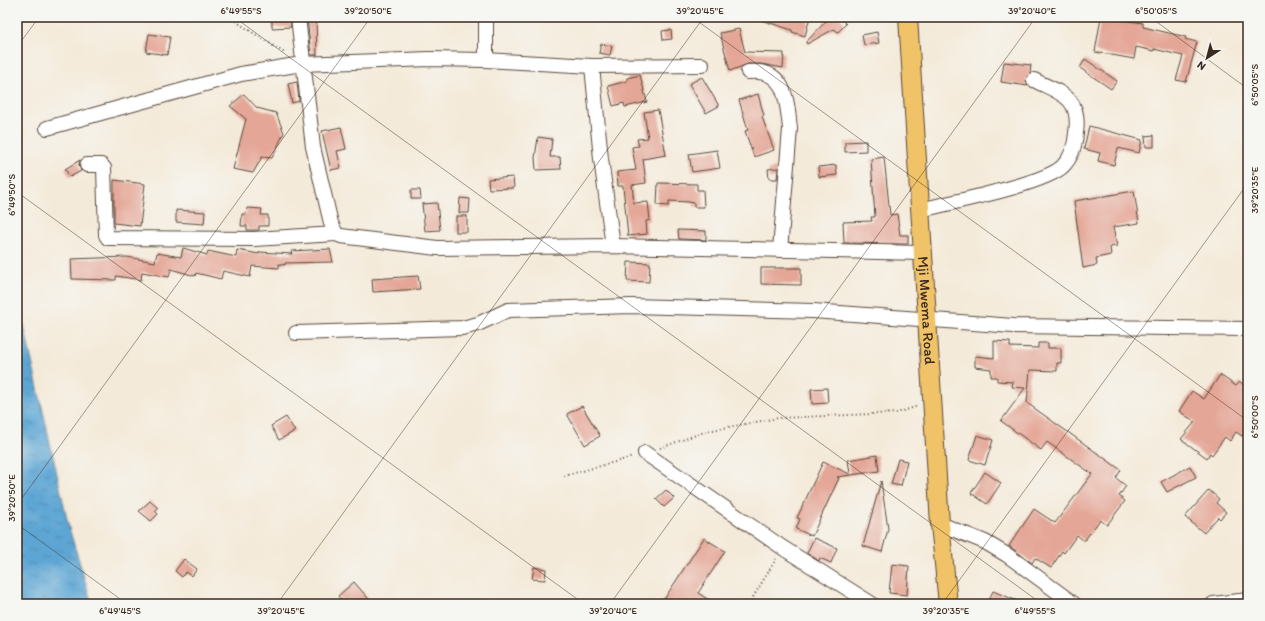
<svg xmlns="http://www.w3.org/2000/svg" width="1265" height="621" viewBox="0 0 1265 621" font-family="Itim,sans-serif">
	<style>
		.water { fill: url(#water-ripples); stroke: #4c6879 }
		.building { fill: #e4a696 }
		.lines { fill: none; stroke-linecap: round; stroke-linejoin: round }
		.minor-casing { stroke: #57473a; stroke-width: 16 }
		.major-casing { stroke: #57473a; stroke-width: 20 }
		.path { stroke: #57473a; stroke-width: 2; stroke-dasharray: 1 3; stroke-linecap: butt }
		.minor { stroke: #fff; stroke-width: 14 }
		.major { stroke: #f1c369; stroke-width: 18 }
		.ticks { fill: none; stroke: #3b2a1e; stroke-width: 1; stroke-opacity: 0.45 }
		.labels { text-anchor: middle; stroke-width: 3; stroke-linejoin: round; paint-order: stroke }
		.street-label { font-size: 15px; fill: #3b2a1e; stroke: #f6f6f2 }
		.neatline { fill: none; stroke: #3b2a1e; stroke-width: 1.5 }
		.ticks-label { font-size: 10px; text-anchor: middle; fill: #3b2a1e }
	</style>
	<defs>
		<pattern id="water-ripples" width="26" height="14" patternUnits="userSpaceOnUse"><rect width="26" height="14" fill="#5da6d4"/><path d="M2 4q2-2 4 0t4 0M15 11q2-2 4 0t4 0" fill="none" stroke="#4e87ab"/></pattern>
	</defs>
	<rect width="100%" height="100%" fill="#f6f6f2"/>
	<filter id="ink" filterUnits="userSpaceOnUse"><feTurbulence type="fractalNoise" baseFrequency=".025" numOctaves="2"/><feDisplacementMap in="SourceGraphic" scale="8" xChannelSelector="R" yChannelSelector="G"/><feConvolveMatrix kernelMatrix="1 2 1 2 8 2 1 2 1" color-interpolation-filters="sRGB"/></filter>
	<filter id="wash" filterUnits="userSpaceOnUse"><feTurbulence type="fractalNoise" baseFrequency=".012" numOctaves="4" result="noise"/><feDisplacementMap in="SourceGraphic" scale="16" xChannelSelector="R" yChannelSelector="G"/><feGaussianBlur stdDeviation="0.9" result="paint"/><feColorMatrix in="noise" values="0 0 0 0 0 0 0 0 0 0 0 0 0 0 0 0 0 1.4 0 .05"/><feComposite in="paint" operator="in"/></filter>
	<g filter="url(#wash)">
		<rect width="100%" height="100%" fill="#f4ead9"/>
		<path class="water" d="M17,294L69,528L92,604H17Z"/>
		<g id="blocks">
			<g class="building">
				<path d="M307,17H316L317,55H311Z"/>
				<path d="M758,17H810L805,36L792,32V30L758,19Z"/>
				<path d="M830,17H839L846,24L838,32L834,29L807,44L806,42Z"/>
				<path d="M1101,17L1143,23V27L1186,37L1185,39L1197,42L1186,82L1176,80L1183,56L1154,49V51L1136,47L1134,59L1095,52Z"/>
				<path d="M272,18H290L291,27L272,28Z"/>
				<path d="M739,29L745,52L784,53L783,68L761,64H748L730,71L720,33Z"/>
				<path d="M671,30L672,39L663,40L662,31Z"/>
				<path d="M877,32L879,43L864,45L862,35Z"/>
				<path d="M149,34L170,37L167,55L146,52Z"/>
				<path d="M601,44L612,46L610,55L599,53Z"/>
				<path d="M1085,59L1117,81L1111,89L1080,68Z"/>
				<path d="M1004,62L1031,65L1030,73L1026,80L1028,86L1001,82Z"/>
				<path d="M640,75L647,102L625,107L624,103L613,106L608,86L627,81V78Z"/>
				<path d="M702,77L719,106L706,113L689,84Z"/>
				<path d="M297,82L299,101L292,103L288,84Z"/>
				<path d="M244,94L257,108L276,113L284,133L272,158L262,157L253,173L233,169L246,119L230,106Z"/>
				<path d="M758,94L764,116L762,117L774,150L754,157L745,131L748,130L739,100Z"/>
				<path d="M658,110L666,155L643,159L646,183L632,185L634,203L648,202L650,220L646,221L647,234L628,236L623,186H618L617,172L636,170L632,147L639,146L637,139L648,138L644,112Z"/>
				<path d="M1089,126L1142,140L1139,153L1118,148L1114,165L1098,161L1100,153L1084,149Z"/>
				<path d="M341,127L346,149L337,151L341,168L331,170L322,131Z"/>
				<path d="M1154,135V147H1146L1145,136Z"/>
				<path d="M538,137L552,139L550,157H560L561,169L536,170L535,158Z"/>
				<path d="M866,141V151L845,152V142Z"/>
				<path d="M717,150L720,168L692,172L689,154Z"/>
				<path d="M884,157L890,215L897,214L900,235H908V244L844,243L843,222L872,221L871,217H875L871,159Z"/>
				<path d="M80,160L79,165L81,171L70,177L65,169Z"/>
				<path d="M836,165L837,175L819,177L818,167Z"/>
				<path d="M778,168L777,179H769L768,169Z"/>
				<path d="M513,177L514,188L489,189L488,179Z"/>
				<path d="M114,180L145,184L140,226L114,223Z"/>
				<path d="M658,183L697,184V190H703L704,207H694V203L689,202L669,201V206L657,205Z"/>
				<path d="M411,190H420L421,199H411Z"/>
				<path d="M1134,191L1139,223L1113,227L1117,246L1110,247L1111,255L1096,258L1097,265L1083,268L1074,201Z"/>
				<path d="M460,198L470,199L469,213H459Z"/>
				<path d="M437,203L440,230L425,231L422,204Z"/>
				<path d="M247,208L262,209L261,215H268V226H259V230H247V226H241L242,214H246Z"/>
				<path d="M176,210L205,212L204,224L176,222Z"/>
				<rect x="456" y="216" width="11" height="16"/>
				<path d="M678,230L706,231V240L679,239Z"/>
				<path d="M183,248L207,255L208,251L236,257L237,250L259,254V252L292,254L291,251L330,249L333,262L285,263V265L279,264V268L252,266L250,277L223,271L221,279L196,273L195,276L171,269L169,277L142,272L141,280L116,276V280L72,279L71,259L127,257L155,262L157,253L181,257Z"/>
				<path d="M628,262L650,263L649,282L627,281Z"/>
				<path d="M761,268H801V285L761,284Z"/>
				<path d="M418,276L420,289L373,292L372,279Z"/>
				<path d="M994,341L1010,342V347L1038,348V343H1048V348H1061V363H1057V371L1030,370L1027,403L1121,470L1116,478L1126,486L1119,496L1125,501L1107,525L1100,520L1084,541L1077,535L1064,553L1062,551L1051,568L1035,558L1032,563L1009,546L1034,509L1055,523L1092,474L1047,442L1041,450L1001,421L1025,388L1012,387L1013,382L997,381V377H991V369L975,367V356L994,358Z"/>
				<path d="M1220,375L1236,386L1240,382L1248,388V428L1242,436L1236,432L1230,441L1225,437L1212,455L1210,453L1207,458L1181,439L1195,422L1179,411L1192,391L1204,399Z"/>
				<path d="M827,388L828,403L812,404L811,389Z"/>
				<path d="M582,406L600,436L585,445L567,414Z"/>
				<path d="M286,417L295,431L279,440L271,426Z"/>
				<path d="M977,435L993,440L985,465L969,460Z"/>
				<path d="M877,455L879,471L837,477L839,478L812,536L796,529L800,519L797,518L823,462L850,474L848,460Z"/>
				<path d="M898,459L907,461L901,486L891,484Z"/>
				<path d="M1190,466L1196,477L1167,492L1161,482Z"/>
				<path d="M985,472L1001,483L987,504L971,493Z"/>
				<path d="M881,481L888,529L882,552L863,546Z"/>
				<path d="M666,490L674,498L664,507L656,499Z"/>
				<path d="M1209,490L1219,499L1216,503L1226,512L1220,519L1218,517L1204,533L1185,517Z"/>
				<path d="M150,501L158,508L155,511L158,514L151,521L139,511Z"/>
				<path d="M704,538L725,551L698,593L715,604H661Z"/>
				<path d="M814,538L837,548L831,563L820,558L819,561L807,553Z"/>
				<path d="M184,559L197,569L192,576L186,572L182,577L175,571Z"/>
				<path d="M892,564L909,566L907,595L889,593Z"/>
				<path d="M534,567L546,569L545,580L532,579Z"/>
				<path d="M354,582L373,604H345L338,596Z"/>
				<path d="M993,591L1025,604H987Z"/>
			</g>
		</g>
	</g>
	<g filter="url(#ink)">
		<use href="#blocks" fill-opacity="0" stroke="#57473a" stroke-width="1"/>
		<g class="lines">
			<g class="minor-casing">
				<g id="minor">
					<path d="M298,17L313,147L331,223L336,234L341,236L437,248L613,246L922,253"/>
					<path d="M486,60V17"/>
					<path d="M592,66L601,159L613,246"/>
					<path d="M748,72C786,68 787,100 790,129L780,250"/>
					<path d="M47,128L241,74L302,64L429,59L486,60L592,66L702,65"/>
					<path d="M87,165H101L104,168L106,235L108,238L254,239L336,234"/>
					<path d="M920,210C948,203 1046,184 1063,166C1072,157 1075,146 1076,133C1081,97 1062,94 1034,80"/>
					<path d="M296,333L462,328L478,324L508,310L631,306L813,311L1013,326L1248,329"/>
					<path d="M645,453L783,548L872,604"/>
					<path d="M940,524L985,542L1007,555L1074,604"/>
					<path d="M1213,604L1248,600"/>
				</g>
			</g>
			<g class="major-casing">
				<g id="major">
					<path id="s1" d="M908,17L940,524L948,604"/>
				</g>
			</g>
			<g class="path">
				<path d="M229,17L286,54"/>
				<path d="M660,448L707,431L778,418L897,413L918,406"/>
				<path d="M564,476L633,457"/>
				<path d="M502,604L513,601L521,604"/>
				<path d="M749,604L776,559"/>
			</g>
			<use href="#minor" class="minor"/>
			<use href="#major" class="major"/>
		</g>
	</g>
	<path class="ticks" d="M234,17L1042,604M692,17L1248,421M1150,17L1248,89M17,47L39,17M17,192L584,604M17,505L371,17M17,524L127,604M277,604L704,17M610,604L1036,17M942,604L1248,183"/>
	<g class="labels">
		<g class="street-label">
			<text dy="5" stroke="none"><textPath href="#s1" startOffset="294">Mji Mwema Road</textPath></text>
		</g>
	</g>
	<rect width="1265" height="621" fill="none" stroke="#f6f6f2" stroke-width="44"/>
	<g transform="translate(1207 58) rotate(216)" stroke="#f6f6f2" stroke-width="3" paint-order="stroke">
	<path d="M0-3L7 15L0 10L-7 15Z" fill="#3b2a1e"/>
	<text y="-6" font-size="11" font-weight="bold" text-anchor="middle" fill="#3b2a1e">N</text>
	</g>
	<rect x="22" y="22" width="1221" height="577" class="neatline"/>
	<g class="ticks-label">
		<text x="241" y="14">6°49'55"S</text>
		<text x="368" y="14">39°20'50"E</text>
		<text x="700" y="14">39°20'45"E</text>
		<text x="1032" y="14">39°20'40"E</text>
		<text x="1156" y="14">6°50'05"S</text>
		<text transform="translate(1254 85) rotate(-90)" y="4">6°50'05"S</text>
		<text transform="translate(1254 190) rotate(-90)" y="4">39°20'35"E</text>
		<text transform="translate(11 195) rotate(-90)" y="4">6°49'50"S</text>
		<text transform="translate(1254 417) rotate(-90)" y="4">6°50'00"S</text>
		<text transform="translate(11 498) rotate(-90)" y="4">39°20'50"E</text>
		<text x="120" y="614">6°49'45"S</text>
		<text x="281" y="614">39°20'45"E</text>
		<text x="613" y="614">39°20'40"E</text>
		<text x="946" y="614">39°20'35"E</text>
		<text x="1035" y="614">6°49'55"S</text>
	</g>
</svg>
